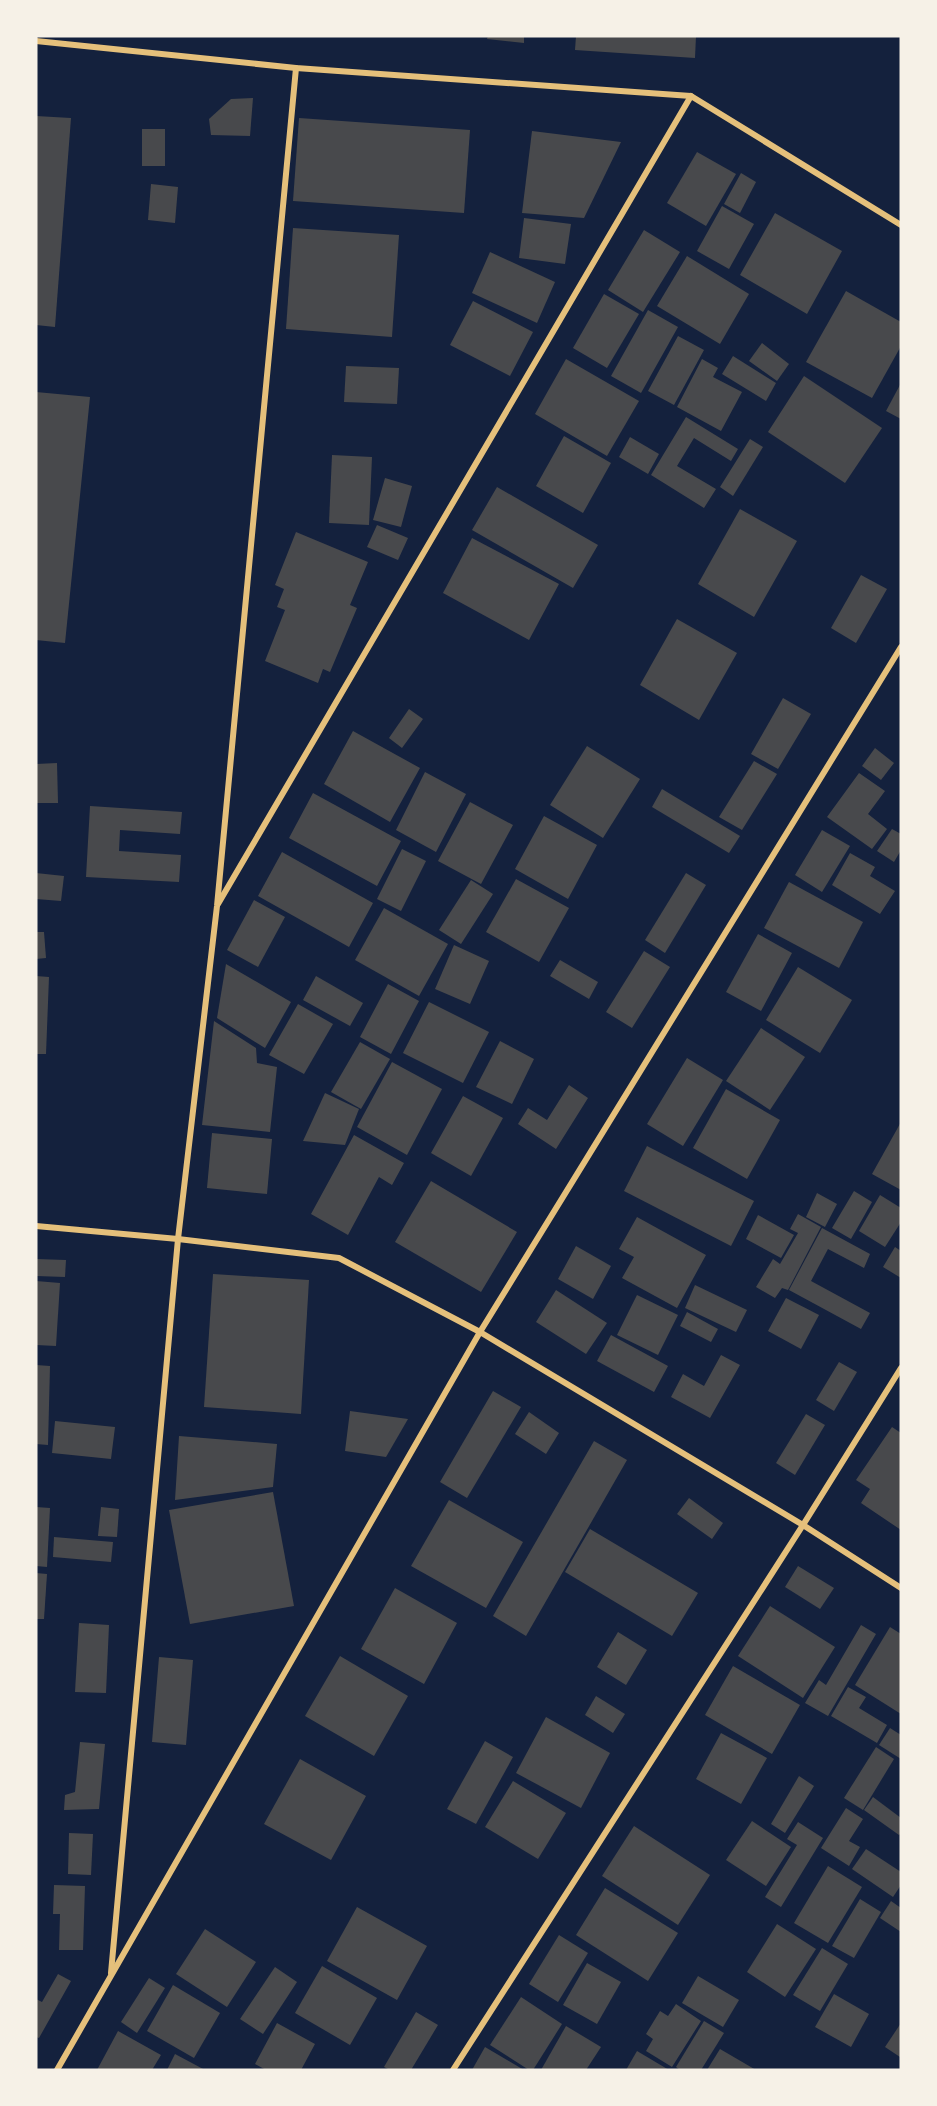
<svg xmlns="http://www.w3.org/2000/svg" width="937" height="2106" viewBox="0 0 937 2106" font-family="'Source Sans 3',sans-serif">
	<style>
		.building { fill: #48494c }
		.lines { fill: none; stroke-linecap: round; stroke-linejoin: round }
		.minor { stroke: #e5c07b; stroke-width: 6 }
	</style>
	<rect width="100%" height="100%" fill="#14213d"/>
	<g class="building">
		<path d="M488,36H524V43L487,39Z"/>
		<path d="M576,36H696L695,58L575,50Z"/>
		<path d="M253,98L250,136L211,135L209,119L231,99Z"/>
		<path d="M36,116L71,118L55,327L36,325Z"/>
		<path d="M299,118L470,130L464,213L293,201Z"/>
		<rect x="142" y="129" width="23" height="37"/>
		<path d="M532,131L621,142L584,218L522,213Z"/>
		<path d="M697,152L736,174L706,226L667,203Z"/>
		<path d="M741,173L756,182L740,213L724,204Z"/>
		<path d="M151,184L178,187L175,223L148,220Z"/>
		<path d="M722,206L754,224L729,269L697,251Z"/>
		<path d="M775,213L842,251L807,314L740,275Z"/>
		<path d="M524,218L571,224L565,264L519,258Z"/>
		<path d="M293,228L399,235L392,337L286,329Z"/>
		<path d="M644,230L680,252L643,312L608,290Z"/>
		<path d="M490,252L555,282L537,323L472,293Z"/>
		<path d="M687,256L749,294L720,344L657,306Z"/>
		<path d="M846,291L901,322V346L872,398L806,362Z"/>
		<path d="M604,294L639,314L607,368L573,348Z"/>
		<path d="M473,301L533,332L510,376L450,345Z"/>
		<path d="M648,310L678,327L641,393L611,376Z"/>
		<path d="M678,336L704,350L674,405L648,391Z"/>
		<path d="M762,343L789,364L777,381L749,361Z"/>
		<path d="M733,356L776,383L766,401L722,374Z"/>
		<path d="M566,359L639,401L607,456L535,414Z"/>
		<path d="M702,359L718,368L713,377L742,392L721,431L677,407Z"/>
		<path d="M346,366L399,368L397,404L344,402Z"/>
		<path d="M804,376L882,428L845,483L768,432Z"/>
		<path d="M901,383V419L886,411Z"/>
		<path d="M36,392L90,397L65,643L36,640Z"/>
		<path d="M686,417L738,449L731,461L694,438L677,466L716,489L704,508L651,475Z"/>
		<path d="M564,436L611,463L583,513L536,486Z"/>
		<path d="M630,437L659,454L648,474L619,457Z"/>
		<path d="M750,439L763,447L733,496L720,487Z"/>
		<path d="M332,455L372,457L369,525L329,523Z"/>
		<path d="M385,478L412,486L401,527L373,520Z"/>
		<path d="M497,487L598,545L573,588L472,530Z"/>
		<path d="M740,509L797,541L754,617L698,584Z"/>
		<path d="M377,525L408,538L398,560L367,547Z"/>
		<path d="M296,532L368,562L350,605L357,608L330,672L323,669L318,683L265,661L285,610L277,607L284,589L275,585Z"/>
		<path d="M472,538L559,584L529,640L443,593Z"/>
		<path d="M861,575L887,589L856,643L831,628Z"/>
		<path d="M677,619L737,653L699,720L640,685Z"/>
		<path d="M783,698L811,714L778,769L751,754Z"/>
		<path d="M409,709L423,719L402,748L389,738Z"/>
		<path d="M353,731L420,768L390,822L324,784Z"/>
		<path d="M587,746L640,779L603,838L550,805Z"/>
		<path d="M875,748L894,763L881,780L862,766Z"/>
		<path d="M754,761L777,774L742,830L719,817Z"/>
		<path d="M57,763L58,803H36V764Z"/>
		<path d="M425,772L466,794L436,852L396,830Z"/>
		<path d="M859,773L885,791L868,814L887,829L872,849L827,817Z"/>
		<path d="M662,789L740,836L729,853L652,807Z"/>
		<path d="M313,793L401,841L377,886L289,838Z"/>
		<path d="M470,802L513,825L481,884L438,861Z"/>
		<path d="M90,806L182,812L180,834L120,830L119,851L181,855L179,882L86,877Z"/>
		<path d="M544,816L597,845L568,899L515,869Z"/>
		<path d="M892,829L901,834V850L894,862L877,851Z"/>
		<path d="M822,830L850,846L822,892L795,875Z"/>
		<path d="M402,849L426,861L401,911L377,899Z"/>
		<path d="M282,852L373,903L349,947L258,896Z"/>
		<path d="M850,853L875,867L870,876L895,891L880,914L832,885Z"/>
		<path d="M36,873L64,876L61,901L36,899Z"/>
		<path d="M686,873L706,885L665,953L645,940Z"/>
		<path d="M516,879L569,908L539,962L486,932Z"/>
		<path d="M471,880L493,894L461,944L439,930Z"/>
		<path d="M789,882L863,922L839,968L764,928Z"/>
		<path d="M254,900L285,917L258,967L227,950Z"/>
		<path d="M384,908L448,944L419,996L355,960Z"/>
		<path d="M36,932H44L46,958L36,959Z"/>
		<path d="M758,934L792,953L761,1011L726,992Z"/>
		<path d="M454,945L489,961L470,1004L435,989Z"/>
		<path d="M644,951L670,967L632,1028L606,1012Z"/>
		<path d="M560,960L598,982L589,999L550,976Z"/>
		<path d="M226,964L291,1002L265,1048L217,1018Z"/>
		<path d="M798,967L852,1000L820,1053L766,1020Z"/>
		<path d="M36,976L49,977L46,1054H36Z"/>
		<path d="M316,976L363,1003L350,1026L303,1000Z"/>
		<path d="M388,984L419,1001L391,1054L360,1037Z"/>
		<path d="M429,1002L489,1032L463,1083L403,1053Z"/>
		<path d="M298,1004L333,1024L304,1074L269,1055Z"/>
		<path d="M214,1021L256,1048L257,1063L277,1067L270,1132L202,1125Z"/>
		<path d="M761,1028L805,1057L770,1110L726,1081Z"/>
		<path d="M500,1041L534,1059L512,1104L476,1087Z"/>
		<path d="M360,1042L390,1059L361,1109L331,1092Z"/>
		<path d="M687,1058L723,1080L683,1146L647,1124Z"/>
		<path d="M392,1062L442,1089L407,1155L357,1127Z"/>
		<path d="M569,1085L588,1098L556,1149L518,1124L528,1108L547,1120Z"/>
		<path d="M726,1089L780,1120L747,1179L693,1148Z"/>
		<path d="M325,1093L359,1109L345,1145L303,1141Z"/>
		<path d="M463,1096L503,1118L471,1176L431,1153Z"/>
		<path d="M901,1122V1190L872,1174Z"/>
		<path d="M212,1133L272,1139L267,1194L207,1188Z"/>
		<path d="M354,1135L404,1163L392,1185L379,1177L348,1235L311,1214Z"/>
		<path d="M647,1146L754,1201L731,1246L624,1191Z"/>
		<path d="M431,1181L517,1232L481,1292L395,1242Z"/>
		<path d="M854,1191L872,1202L851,1239L832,1228Z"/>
		<path d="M817,1193L837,1204L825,1227L806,1217Z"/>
		<path d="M880,1195L901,1208V1222L885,1247L859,1231Z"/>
		<path d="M798,1214L821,1227L788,1290L782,1288L775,1298L756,1287L773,1259L780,1264L798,1233L790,1229Z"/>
		<path d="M758,1215L794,1235L781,1258L746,1239Z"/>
		<path d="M637,1217L706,1255L677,1308L622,1278L634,1257L619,1249Z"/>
		<path d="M822,1228L870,1254L864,1268L828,1249L811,1281L870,1313L861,1329L789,1290Z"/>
		<path d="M576,1246L611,1266L593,1299L558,1279Z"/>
		<path d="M895,1247L901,1251V1278L883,1267Z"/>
		<path d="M36,1259L66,1260L65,1277L36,1276Z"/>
		<path d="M213,1274L309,1280L301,1414L204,1407Z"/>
		<path d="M36,1281L60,1283L56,1346L36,1345Z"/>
		<path d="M695,1285L747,1310L736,1332L685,1308Z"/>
		<path d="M556,1290L607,1323L586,1354L536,1322Z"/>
		<path d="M637,1295L678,1315L658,1355L617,1335Z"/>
		<path d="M786,1298L819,1315L801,1349L768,1331Z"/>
		<path d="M687,1312L718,1329L711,1342L680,1326Z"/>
		<path d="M611,1335L668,1366L654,1392L597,1361Z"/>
		<path d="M721,1355L740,1365L710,1418L671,1397L683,1374L704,1386Z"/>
		<path d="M839,1362L857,1372L834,1411L816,1400Z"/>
		<path d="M36,1365L50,1366L48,1445L36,1444Z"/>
		<path d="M493,1391L521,1407L467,1498L440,1482Z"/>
		<path d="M350,1411L408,1419L386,1457L345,1451Z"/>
		<path d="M529,1412L559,1433L546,1454L515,1434Z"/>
		<path d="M806,1414L825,1425L795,1475L776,1463Z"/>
		<path d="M55,1421L115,1427L111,1459L52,1453Z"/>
		<path d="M892,1427L901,1433V1530L861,1503L870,1489L856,1480Z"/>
		<path d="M179,1436L277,1444L273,1487L175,1500Z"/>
		<path d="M594,1441L627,1460L526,1636L493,1616Z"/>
		<path d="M273,1492L294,1606L190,1624L169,1510Z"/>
		<path d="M689,1498L723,1523L712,1539L677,1514Z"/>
		<path d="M449,1500L523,1542L486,1608L411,1566Z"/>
		<path d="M36,1507L50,1508L47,1567L36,1566Z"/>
		<path d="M101,1507L119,1509L117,1537L98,1536Z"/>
		<path d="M590,1529L698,1593L672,1636L565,1572Z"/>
		<path d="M54,1537L113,1542L111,1562L53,1557Z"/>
		<path d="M798,1566L834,1588L820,1609L785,1587Z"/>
		<path d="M36,1573L47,1574L44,1619H36Z"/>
		<path d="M395,1588L457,1623L424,1684L361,1649Z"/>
		<path d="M770,1606L835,1647L803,1698L738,1656Z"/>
		<path d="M79,1623L109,1625L106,1693L75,1692Z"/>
		<path d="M861,1625L876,1634L828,1716L805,1703L819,1680L826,1685Z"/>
		<path d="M890,1627L901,1634V1714L855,1685Z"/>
		<path d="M618,1632L647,1650L626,1685L597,1667Z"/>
		<path d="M340,1656L408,1696L374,1756L305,1716Z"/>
		<path d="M159,1657L193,1660L186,1745L152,1742Z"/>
		<path d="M733,1666L800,1705L772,1754L705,1715Z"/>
		<path d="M848,1687L866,1697L859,1708L887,1725L877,1743L831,1716Z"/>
		<path d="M596,1696L625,1714L613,1733L585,1715Z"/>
		<path d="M546,1717L610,1753L581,1808L516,1773Z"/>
		<path d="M890,1728L901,1735V1759L879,1745Z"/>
		<path d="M721,1733L767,1758L741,1804L696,1779Z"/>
		<path d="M485,1741L513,1757L476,1824L447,1809Z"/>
		<path d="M80,1742L105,1744L99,1809L64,1810L65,1795L75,1792Z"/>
		<path d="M876,1747L894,1759L863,1810L844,1798Z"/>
		<path d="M300,1759L366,1796L331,1860L264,1824Z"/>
		<path d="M799,1776L814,1786L785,1833L771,1824Z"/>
		<path d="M513,1781L566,1813L538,1859L485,1827Z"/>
		<path d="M873,1797L901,1818V1833L899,1835L864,1810Z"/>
		<path d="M846,1808L863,1819L849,1841L860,1847L849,1866L821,1848Z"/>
		<path d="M752,1821L791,1847L766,1886L726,1860Z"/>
		<path d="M798,1822L823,1838L781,1907L765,1897L797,1845L787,1839Z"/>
		<path d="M634,1826L710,1875L678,1925L602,1876Z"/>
		<path d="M69,1833L93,1834L91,1875L68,1874Z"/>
		<path d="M866,1849L901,1872V1885L893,1897L852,1869Z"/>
		<path d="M828,1866L862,1887L828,1943L794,1923Z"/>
		<path d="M54,1885L85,1886L83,1950H59L60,1914H53Z"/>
		<path d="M605,1888L678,1933L648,1981L576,1935Z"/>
		<path d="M860,1899L881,1912L854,1958L832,1946Z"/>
		<path d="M891,1901L901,1908V1932L880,1918Z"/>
		<path d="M357,1907L427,1946L397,2000L327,1961Z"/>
		<path d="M777,1924L816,1949L785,1997L747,1972Z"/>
		<path d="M205,1929L256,1962L227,2007L176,1974Z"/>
		<path d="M559,1935L588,1953L558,2002L529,1984Z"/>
		<path d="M822,1948L848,1964L820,2011L793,1995Z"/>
		<path d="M587,1963L621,1982L597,2024L563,2005Z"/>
		<path d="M322,1966L377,1998L350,2045L295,2013Z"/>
		<path d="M275,1967L297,1982L263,2034L240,2019Z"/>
		<path d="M58,1974L71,1981L39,2038L36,2037V1999L42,2002Z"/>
		<path d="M698,1976L739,2000L723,2027L682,2003Z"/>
		<path d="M149,1978L165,1988L137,2033L121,2022Z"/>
		<path d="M173,1985L220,2013L194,2058L147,2031Z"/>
		<path d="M834,1994L869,2014L851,2047L815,2027Z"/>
		<path d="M521,1997L562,2024L533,2070H529L490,2045Z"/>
		<path d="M676,2004L701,2021L672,2067L646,2051L653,2039L646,2034L660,2011L668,2016Z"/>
		<path d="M416,2012L438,2025L411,2070H390L384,2067Z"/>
		<path d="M704,2021L724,2033L701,2070H680L676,2067Z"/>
		<path d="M277,2023L315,2044L301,2070H266L255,2064Z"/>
		<path d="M901,2023V2055L900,2057L885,2047Z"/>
		<path d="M566,2026L601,2047L586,2070H541Z"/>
		<path d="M118,2031L161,2055L152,2070H97Z"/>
		<path d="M485,2047L524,2070H472Z"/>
		<path d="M720,2049L756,2070H707Z"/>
		<path d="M637,2051L669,2070H626Z"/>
		<path d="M175,2054L205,2070H167Z"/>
	</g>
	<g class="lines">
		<g class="minor">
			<path d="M36,41L296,68L691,96L901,225"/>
			<path d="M218,904L691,96"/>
			<path d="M36,1226L178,1239L339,1258L480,1332L803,1525L901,1588"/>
			<path d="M111,1973L178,1239L217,906L296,68"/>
			<path d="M57,2070L480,1332L901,647"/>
			<path d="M453,2070L803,1525L901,1368"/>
		</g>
	</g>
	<rect width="937" height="2106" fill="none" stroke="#f6f1e7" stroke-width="75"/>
</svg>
